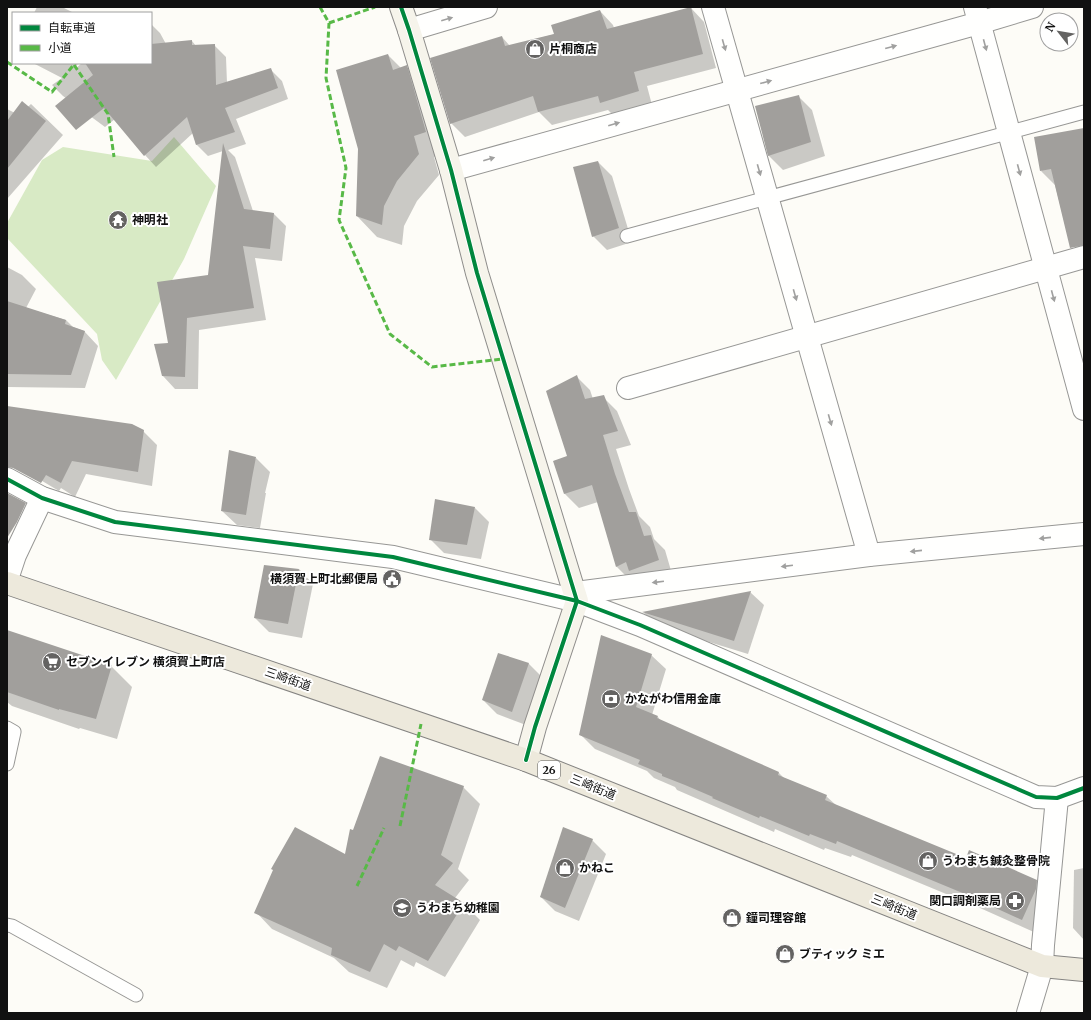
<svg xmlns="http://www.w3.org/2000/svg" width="1091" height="1020" viewBox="0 0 1091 1020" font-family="Merriweather,'Noto Sans JP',serif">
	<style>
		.forest { fill: #d8eac5 }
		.shadow { fill: #0003 }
		.building { fill: #a19f9c }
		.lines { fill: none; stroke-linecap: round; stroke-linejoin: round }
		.lane-casing { stroke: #979795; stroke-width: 15 }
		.street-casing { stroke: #979795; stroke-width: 24 }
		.secondary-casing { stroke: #8e8d8b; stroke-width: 24 }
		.primary-casing { stroke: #858482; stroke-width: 24 }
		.lane { stroke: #fffffe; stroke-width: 13 }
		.street { stroke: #fffffe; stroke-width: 22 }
		.secondary { stroke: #f6f4eb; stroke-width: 22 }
		.primary { stroke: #ede9dc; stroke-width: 22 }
		.quiet { stroke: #58b947; stroke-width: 3; stroke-dasharray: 6 3; stroke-linecap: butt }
		.cycleway-casing { stroke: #fff; stroke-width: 6 }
		.cycleway { stroke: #00873e; stroke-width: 4 }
		.oneway { fill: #a0a09f }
		.labels { text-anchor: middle; stroke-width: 4; stroke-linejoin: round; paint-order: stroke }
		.shield { fill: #fff; stroke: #585858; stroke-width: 1 }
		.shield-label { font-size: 11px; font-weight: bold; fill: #111 }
		.poi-label { font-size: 12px; font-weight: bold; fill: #111; stroke: #fff; text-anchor: start }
		.street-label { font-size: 12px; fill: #111; stroke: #fff }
	</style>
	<rect width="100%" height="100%" fill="#fdfcf7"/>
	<path class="forest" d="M174,137L216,186L184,259L116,380L102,360L97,334L7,238V223L42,160L63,147L152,161Z"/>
	<g class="shadow">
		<path d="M37,7H62L74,13H34Z"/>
		<path d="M691,8L704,22L716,68L647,86L652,105L614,116L608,110L552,125L539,112L465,137L451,123L502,37L510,46L555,34L600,11L613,25L614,28Z"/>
		<path d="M151,24L160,33L166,44L192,41L196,46L214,45L226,57L227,83L271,70L282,81L288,99L236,119L246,144L228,150L235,157L253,211L273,213L286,226L282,261L255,258L266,320L199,330L198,389H175L163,376L169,344L209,276L223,151L208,156L196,144L193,133L156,167L145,155L115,119L105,127L63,96L52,85L62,78L33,63H78L76,68L82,63H151Z"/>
		<path d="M388,55L401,68L406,67L427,87L446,152L434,157L439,175L417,201L404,226L402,245L377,237L357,216Z"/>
		<path d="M798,96L812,110L825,156L783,170L769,156L756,107Z"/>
		<path d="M31,104L63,135L7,199V109L19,115Z"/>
		<path d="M1084,129V254H1083L1069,240L1055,185L1041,171Z"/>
		<path d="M598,162L612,176L632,242L607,250L593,236Z"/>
		<path d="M7,267L22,275L36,289L26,308L66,320L73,327L84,331L98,346L85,388L7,387Z"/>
		<path d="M576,376L590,390L593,399L603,397L617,411L631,445L616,449L629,489L639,516L650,527L654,539L665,550L672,574L631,581L617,567L598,502L579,508L565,494L554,461L568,457Z"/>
		<path d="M7,407L143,431L157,445L152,486L86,474L75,497L61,488L59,491L7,460Z"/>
		<path d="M256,458L270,472L265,493H266L260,528L237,525L222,511Z"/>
		<path d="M475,508L489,522L481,559L444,553L430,539Z"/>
		<path d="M299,569L313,584L302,638L269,632L255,618Z"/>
		<path d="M750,592L764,605L748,654L657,626L644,613Z"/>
		<path d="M7,636L111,666L132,687L117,739L80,728L79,729L12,706L7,702Z"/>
		<path d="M499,654L529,664L543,678L526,725L497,714L483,700Z"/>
		<path d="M651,655L666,669L652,715L658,717L661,721L779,773L784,778L826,796L837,806L966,859L1036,881L1050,895L1036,933L980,908L852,855L851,857L825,848L824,850L775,829L774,832L677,790L675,787L654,778L647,771L595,749L580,734Z"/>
		<path d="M463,787L480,804L458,869L469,880L455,898L463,903L480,920L445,977L416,962L414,967L401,960L387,988L349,972L334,958L272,929L256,912L346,855L353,832Z"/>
		<path d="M592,840L606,854L579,921L555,911L541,897Z"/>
		<path d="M1084,868V940L1073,928L1074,870Z"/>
	</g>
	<g class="building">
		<path d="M691,7L703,54L634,72L639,91L600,103L598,96L538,112L533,96L450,124L430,58L502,36L505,46L554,34L551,25L600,10L607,29Z"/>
		<path d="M192,40V45L215,44L216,85L271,68L278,88L225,108L235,132L196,145L187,117L144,156L104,108L76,130L55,106L93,75L85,63H151V44Z"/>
		<path d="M388,54L393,70L407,65L426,132L414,136L419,154L397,181L384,206L382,225L356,216L358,149L336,70Z"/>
		<path d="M799,95L811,142L768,156L755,106Z"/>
		<path d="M22,101L46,121L7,169V121Z"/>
		<path d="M1084,128V245L1070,248L1051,169L1040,171L1034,137Z"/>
		<path d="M223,143L244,209L274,213L270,249L243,246L254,308L187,318L185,377L162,376L154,344L168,343L157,282L208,275Z"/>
		<path d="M598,161L619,228L592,237L573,167Z"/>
		<path d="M7,301L66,320L65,324L85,331L71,375L7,374Z"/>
		<path d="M577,375L585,399L604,395L618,431L603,435L615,474L629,512H636L644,536L651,535L659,560L629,571L626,562L616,567L592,485L564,494L553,461L567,456L546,391Z"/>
		<path d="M7,406L132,424L144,430L138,472L72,461L61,483L46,475L41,483L13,468L7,467Z"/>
		<path d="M229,450L256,457L252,478L246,515L221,511Z"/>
		<path d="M7,493L26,503L17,522L7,538Z"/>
		<path d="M435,499L475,507L467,545L429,540Z"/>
		<path d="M264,565L299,569L288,624L254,618Z"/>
		<path d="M751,591L734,641L642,612Z"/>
		<path d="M7,630L112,665L96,719L59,709V710L7,692Z"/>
		<path d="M601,635L652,654L636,707L658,716L657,718L779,772L778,775L827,795L825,800L966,858L969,850L1037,880L1036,889L1022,920L965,894L837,841L836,844L810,834L809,836L760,816L759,818L712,798L713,797L685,785L662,776V774L638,764L640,760L579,735Z"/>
		<path d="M498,653L529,663L512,712L482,700Z"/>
		<path d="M380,756L464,786L441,855L453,863L435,885L464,903L428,961L399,946L396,951L384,944L370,972L331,955L332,948L254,913L273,870L271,869L295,827L345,854L350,829L353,830Z"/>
		<path d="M563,827L593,839L565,908L540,897Z"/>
	</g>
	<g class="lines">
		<g class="lane-casing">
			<g id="lane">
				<path d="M627,236L1084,112"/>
				<path d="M7,728L14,732L7,764"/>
				<path d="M7,925L12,926L136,995"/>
			</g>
		</g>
		<g class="street-casing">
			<g id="street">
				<path d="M713,7L869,555"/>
				<path d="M975,7L1084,409"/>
				<path d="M409,30L486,7"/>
				<path d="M451,170L979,23L1032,7"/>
				<path d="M628,388L1084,257"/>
				<path d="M7,479L42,498L115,522L393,557L577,601L640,625L1036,797L1057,798L1084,788"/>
				<path d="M7,579L15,555L42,498"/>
				<path d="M576,593L869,555L1084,534"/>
				<path d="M1028,1013L1042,966L1043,945L1057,798"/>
			</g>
		</g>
		<g class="secondary-casing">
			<path id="secondary" d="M401,7L409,30L451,170L477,273L577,601L535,727L526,760"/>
		</g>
		<g class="primary-casing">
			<path id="primary" d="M7,583L526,760L1042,966L1084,970"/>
		</g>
		<use href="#lane" class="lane"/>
		<use href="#street" class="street"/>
		<use href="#secondary" class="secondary"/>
		<use href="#primary" class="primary"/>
		<g class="quiet">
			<path d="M320,7L329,23L326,78L346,168L339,220L390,334L432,367L502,359"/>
			<path d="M329,23L375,7"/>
			<path d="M7,62L52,92L75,63"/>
			<path d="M74,65L108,114L114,157"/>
			<path d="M400,826L421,724"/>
			<path d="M357,886L384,828"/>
		</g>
		<g class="cycleway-casing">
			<g id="cycleway">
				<path d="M401,7L409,30L451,170L477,273L577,601L535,727L526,760"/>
				<path d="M7,479L42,498L115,522L393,557L577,601L640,625L1036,797L1057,798L1084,788"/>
			</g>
		</g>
		<use href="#cycleway" class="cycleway"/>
	</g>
	<defs><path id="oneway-solid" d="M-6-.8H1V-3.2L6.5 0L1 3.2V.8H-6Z"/></defs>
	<g class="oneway">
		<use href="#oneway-solid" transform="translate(447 19) rotate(-16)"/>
		<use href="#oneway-solid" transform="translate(724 45) rotate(74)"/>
		<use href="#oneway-solid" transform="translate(985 45) rotate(75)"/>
		<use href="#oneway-solid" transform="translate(891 47) rotate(-15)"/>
		<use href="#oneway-solid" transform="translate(766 82) rotate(-15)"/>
		<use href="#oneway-solid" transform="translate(614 124) rotate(-16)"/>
		<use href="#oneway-solid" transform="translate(489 159) rotate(-16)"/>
		<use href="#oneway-solid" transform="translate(759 170) rotate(74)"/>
		<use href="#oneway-solid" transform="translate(1019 170) rotate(75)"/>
		<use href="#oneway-solid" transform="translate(795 295) rotate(74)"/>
		<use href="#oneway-solid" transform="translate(1053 296) rotate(75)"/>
		<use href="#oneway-solid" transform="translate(830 420) rotate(74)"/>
		<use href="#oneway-solid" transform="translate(1045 538) rotate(174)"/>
		<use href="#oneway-solid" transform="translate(916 551) rotate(174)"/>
		<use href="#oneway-solid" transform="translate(787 566) rotate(173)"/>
		<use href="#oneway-solid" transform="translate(658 582) rotate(173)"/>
	</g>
	<defs>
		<g id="shop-disc" transform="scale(1)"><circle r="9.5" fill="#646362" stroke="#fff"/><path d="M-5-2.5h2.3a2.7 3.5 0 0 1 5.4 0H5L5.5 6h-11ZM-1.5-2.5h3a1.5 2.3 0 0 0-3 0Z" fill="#fff"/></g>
		<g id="temple-disc" transform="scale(1)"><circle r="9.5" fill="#646362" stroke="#fff"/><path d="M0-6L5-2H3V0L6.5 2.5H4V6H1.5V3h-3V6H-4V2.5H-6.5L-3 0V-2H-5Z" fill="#fff"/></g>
		<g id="civic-disc" transform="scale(1)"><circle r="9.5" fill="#646362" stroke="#fff"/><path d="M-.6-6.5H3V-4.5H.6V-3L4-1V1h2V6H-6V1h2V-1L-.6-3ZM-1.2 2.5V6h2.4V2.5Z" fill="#fff"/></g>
		<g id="supermarket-disc" transform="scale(1)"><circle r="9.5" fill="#646362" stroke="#fff"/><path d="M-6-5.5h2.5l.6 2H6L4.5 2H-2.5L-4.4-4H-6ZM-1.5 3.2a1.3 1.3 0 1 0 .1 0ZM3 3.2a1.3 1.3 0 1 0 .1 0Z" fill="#fff"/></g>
		<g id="bank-disc" transform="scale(1)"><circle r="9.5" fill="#646362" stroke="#fff"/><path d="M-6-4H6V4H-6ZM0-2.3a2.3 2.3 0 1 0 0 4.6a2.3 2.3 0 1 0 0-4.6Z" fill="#fff"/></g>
		<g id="pharmacy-disc" transform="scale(1)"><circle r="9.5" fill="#646362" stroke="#fff"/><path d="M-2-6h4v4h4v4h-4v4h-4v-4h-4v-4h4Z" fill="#fff"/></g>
		<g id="school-disc" transform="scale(1)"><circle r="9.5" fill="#646362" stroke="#fff"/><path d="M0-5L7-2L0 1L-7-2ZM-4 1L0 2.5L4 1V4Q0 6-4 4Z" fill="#fff"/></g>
	</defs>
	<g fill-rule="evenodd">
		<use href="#shop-disc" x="535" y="49"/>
		<use href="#temple-disc" x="118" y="220"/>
		<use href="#civic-disc" x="392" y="579"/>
		<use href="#supermarket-disc" x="52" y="662"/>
		<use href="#bank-disc" x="611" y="699"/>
		<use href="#shop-disc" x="928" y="861"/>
		<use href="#shop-disc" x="565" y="868"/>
		<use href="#pharmacy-disc" x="1015" y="901"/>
		<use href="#school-disc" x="402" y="908"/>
		<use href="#shop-disc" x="732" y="918"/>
		<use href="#shop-disc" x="785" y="954"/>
	</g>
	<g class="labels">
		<rect class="shield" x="538" y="761" width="22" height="18" rx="3"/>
		<g class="shield-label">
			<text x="549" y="774">26</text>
		</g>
		<g class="poi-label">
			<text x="549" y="53">片桐商店</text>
			<text x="132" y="224">神明社</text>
			<text x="378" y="583" text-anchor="end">横須賀上町北郵便局</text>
			<text x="66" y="666">セブンイレブン 横須賀上町店</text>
			<text x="625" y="703">かながわ信用金庫</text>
			<text x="942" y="865">うわまち鍼灸整骨院</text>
			<text x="579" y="872">かねこ</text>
			<text x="1001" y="905" text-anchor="end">関口調剤薬局</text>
			<text x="416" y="912">うわまち幼稚園</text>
			<text x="746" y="922">鐘司理容館</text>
			<text x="799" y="958">ブティック ミエ</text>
		</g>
		<g class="street-label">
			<text transform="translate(288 679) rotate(19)" y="4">三崎街道</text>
			<text transform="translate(593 787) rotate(22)" y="4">三崎街道</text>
			<text transform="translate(894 907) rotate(22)" y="4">三崎街道</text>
		</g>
	</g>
	<rect width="1091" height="1020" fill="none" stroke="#111111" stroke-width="16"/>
	<rect x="12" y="12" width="140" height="52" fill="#ffffff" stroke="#a0a0a0"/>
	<rect x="20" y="25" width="20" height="6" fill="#00873e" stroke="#a0a0a0"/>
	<text x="48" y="32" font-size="12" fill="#111111">自転車道</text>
	<rect x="20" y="45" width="20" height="6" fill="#58b947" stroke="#a0a0a0"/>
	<text x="48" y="52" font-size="12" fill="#111111">小道</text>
	<g transform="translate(1059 32) rotate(301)"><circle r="19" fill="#ffffff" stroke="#a0a0a0"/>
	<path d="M0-3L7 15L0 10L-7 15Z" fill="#646362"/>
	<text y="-6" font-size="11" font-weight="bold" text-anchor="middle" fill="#111111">N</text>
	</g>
</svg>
